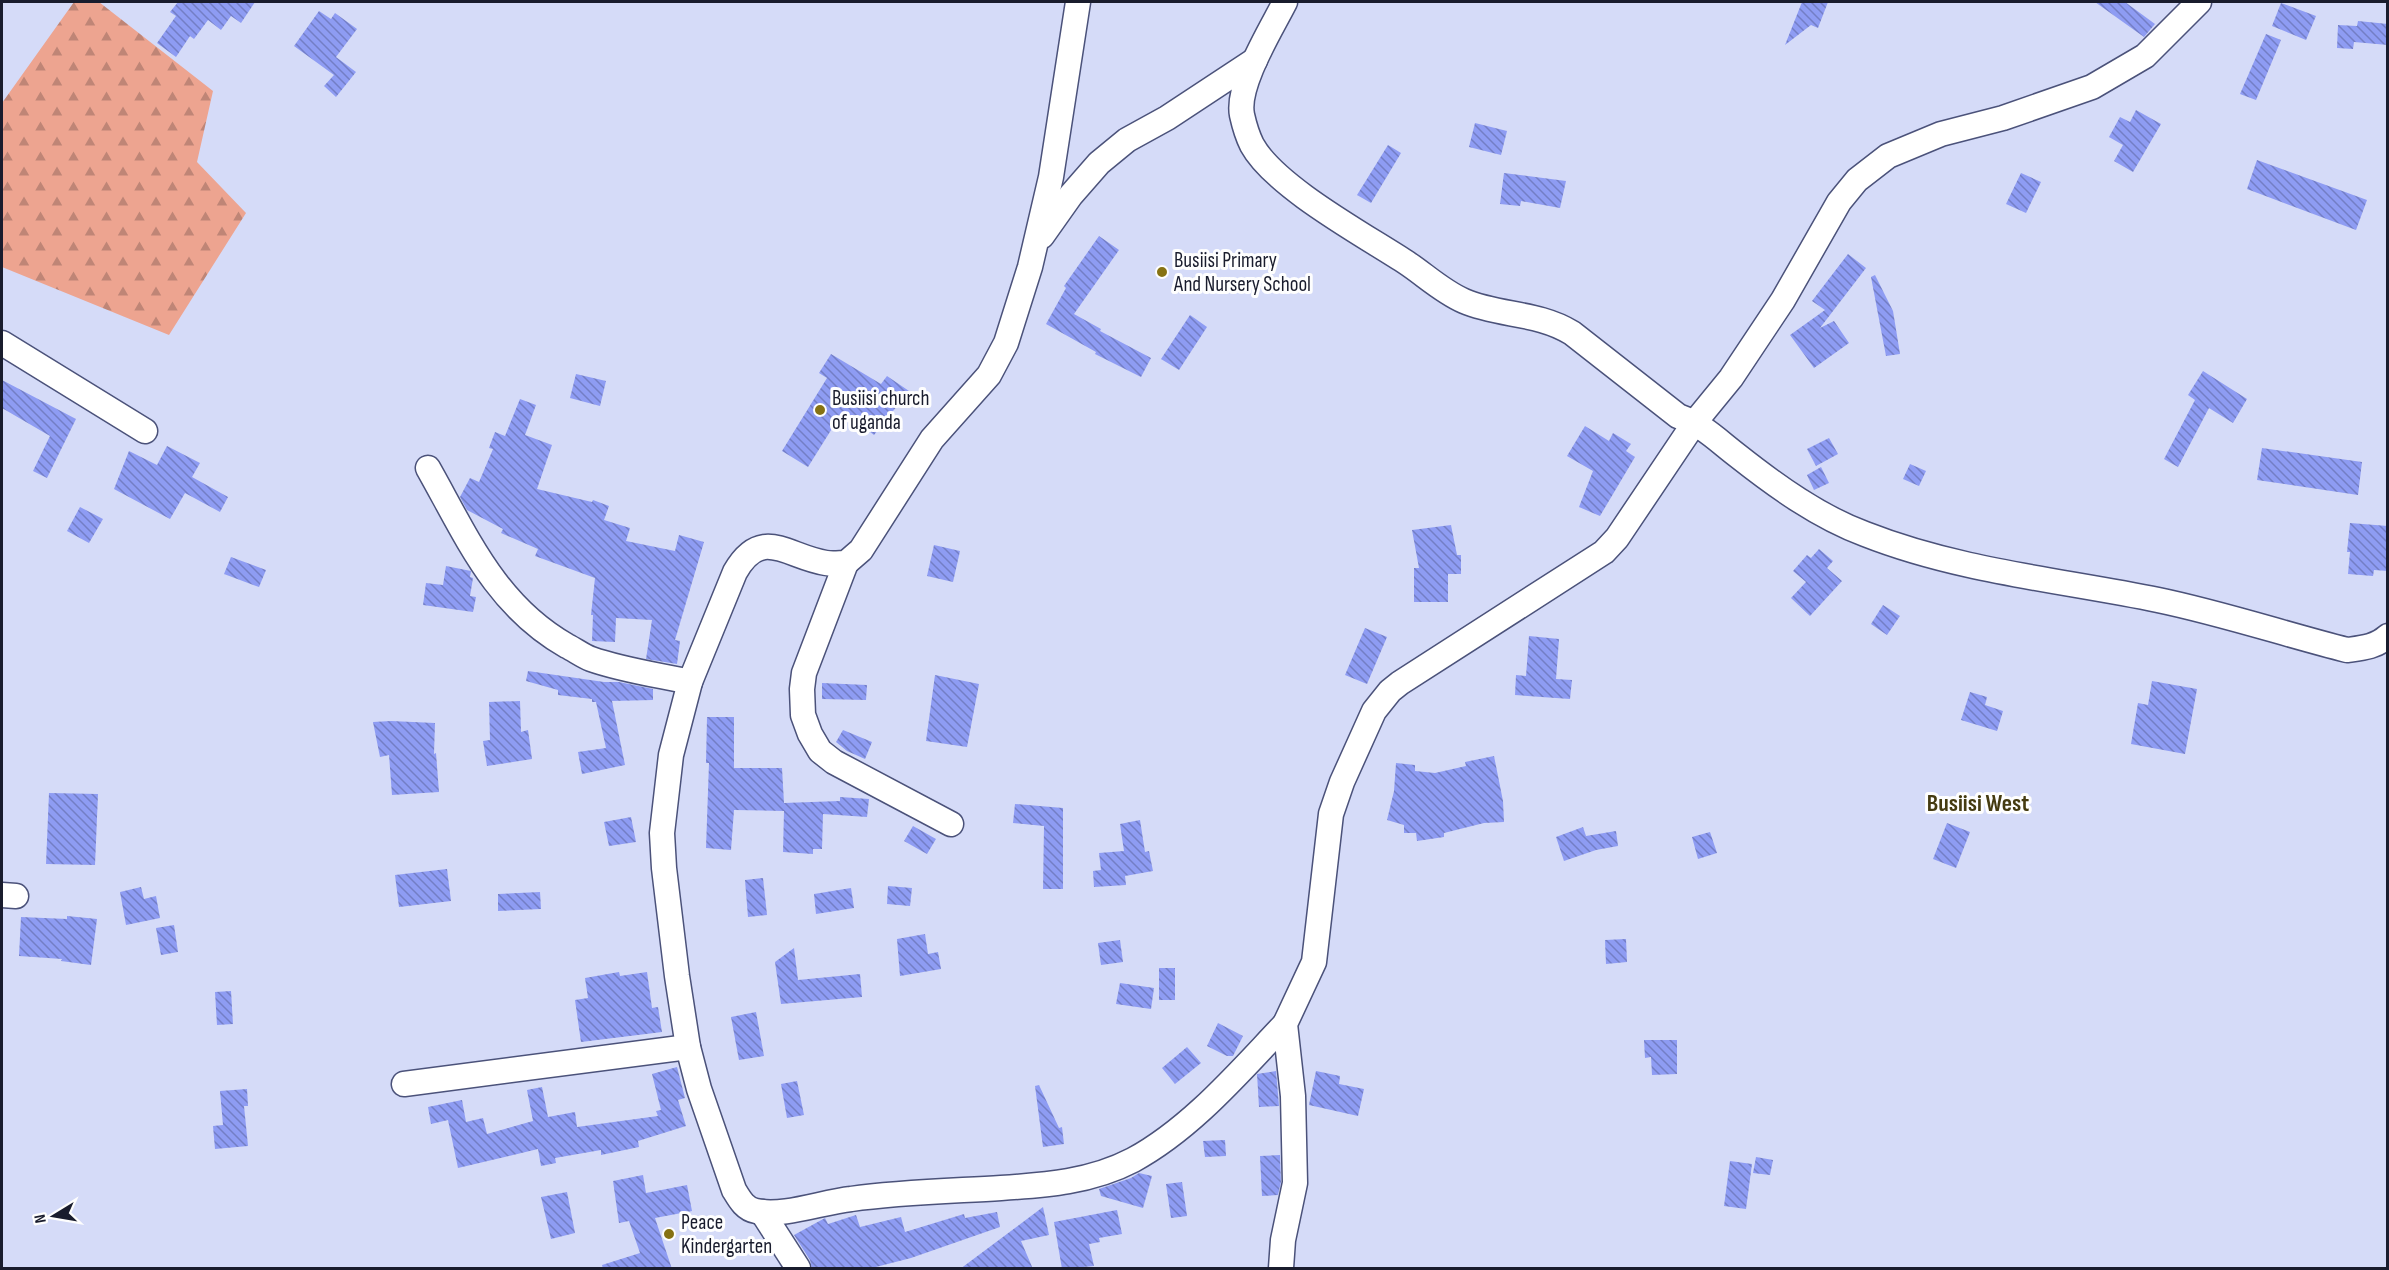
<svg xmlns="http://www.w3.org/2000/svg" width="2389" height="1270" viewBox="0 0 2389 1270" font-family="'Sofia Sans Condensed',sans-serif">
	<style>
		.forest { fill: url(#forest-firs) }
		.building { fill: url(#building-back-hatch) }
		.lines { fill: none; stroke-linecap: round; stroke-linejoin: round }
		.street-casing { stroke: #4b527a; stroke-width: 27 }
		.street { stroke: #fff; stroke-width: 24 }
		.poi-dot { fill: #867213; stroke: #fefefe; stroke-width: 2 }
		.labels { text-anchor: middle; stroke-width: 6; stroke-linejoin: round; paint-order: stroke }
		.poi-label { font-size: 21px; fill: #191c2d; stroke: #fefefe; text-anchor: start }
		.quarter-label { font-size: 24px; font-weight: bold; fill: #453b11; stroke: #fefefe }
	</style>
	<defs>
		<pattern id="forest-firs" width="22" height="20" patternUnits="userSpaceOnUse" patternTransform="scale(1.5)"><rect width="22" height="20" fill="#eda490"/><path d="M5 1l3.5 6h-7zM16 11l3.5 6h-7z" fill="#bf8576"/></pattern>
		<pattern id="building-back-hatch" width="6" height="6" patternUnits="userSpaceOnUse" patternTransform="scale(1.5)"><rect width="6" height="6" fill="#8e9cf3"/><path d="M-1 5l2 2M0 0l6 6M5-1l2 2" fill="none" stroke="#737ec5"/></pattern>
	</defs>
	<rect width="100%" height="100%" fill="#d5dbf8"/>
	<path class="forest" d="M74,2H99L213,91L197,162L246,213L169,335L2,267V103Z"/>
	<g class="building">
		<path d="M178,2H255L241,23L231,16L221,30L208,20L194,39L190,36L176,57L157,43L176,16L170,12Z"/>
		<path d="M1802,2H1828L1818,28L1811,25L1785,45Z"/>
		<path d="M2095,2H2125L2155,24L2144,37Z"/>
		<path d="M2281,3L2316,16L2306,40L2272,26Z"/>
		<path d="M319,11L331,19L335,13L357,29L336,57L356,72L336,97L324,86L334,75L294,46Z"/>
		<path d="M2358,21L2388,24V45L2354,42L2353,49L2337,48L2338,25L2357,26Z"/>
		<path d="M2266,34L2281,40L2256,100L2240,94Z"/>
		<path d="M2136,110L2161,124L2133,172L2114,161L2123,145L2109,137L2120,117L2130,122Z"/>
		<path d="M1475,123L1507,131L1501,155L1469,147Z"/>
		<path d="M1388,145L1401,153L1371,203L1357,195Z"/>
		<path d="M2257,160L2367,200L2356,230L2247,189Z"/>
		<path d="M1504,173L1566,181L1560,208L1521,201L1520,206L1500,204Z"/>
		<path d="M2021,173L2041,182L2026,213L2006,204Z"/>
		<path d="M1099,236L1119,250L1074,314L1101,329L1100,331L1151,358L1141,377L1095,354L1096,352L1046,324L1066,288L1064,286Z"/>
		<path d="M1848,254L1866,268L1820,328L1834,321L1849,343L1814,368L1790,335L1825,310L1812,301Z"/>
		<path d="M1875,275L1893,311L1900,354L1886,356L1871,277Z"/>
		<path d="M1190,315L1207,327L1179,370L1161,359Z"/>
		<path d="M831,354L881,384L887,376L909,391L874,435L843,411L808,467L782,451L827,378L819,373Z"/>
		<path d="M2203,371L2247,399L2233,423L2209,408L2178,467L2164,459L2195,400L2188,395Z"/>
		<path d="M576,374L606,381L600,406L570,398Z"/>
		<path d="M2,380L76,419L47,478L33,471L50,436L2,408Z"/>
		<path d="M520,399L536,405L525,435L552,445L537,489L592,502L593,500L609,506L604,520L630,528L626,541L675,551L679,535L704,542L675,640L680,641L677,664L646,659L652,620L616,618L615,642L592,641L593,615H591L595,578L535,556L538,549L501,533L503,529L467,510L460,497L470,478L479,482L493,449L489,448L495,432L505,436Z"/>
		<path d="M1585,426L1609,441L1613,433L1631,444L1626,451L1635,457L1600,516L1579,507L1593,471L1567,456Z"/>
		<path d="M1829,438L1838,454L1816,466L1807,449Z"/>
		<path d="M167,446L200,463L192,477L228,497L220,512L185,493L170,519L114,489L129,451L157,465Z"/>
		<path d="M2262,448L2362,462L2358,495L2257,480Z"/>
		<path d="M1910,464L1926,471L1919,486L1903,479Z"/>
		<path d="M1821,467L1829,483L1814,490L1807,475Z"/>
		<path d="M80,507L103,519L89,543L67,531Z"/>
		<path d="M2350,523L2388,526V571L2374,570L2373,576L2348,574L2350,552H2347Z"/>
		<path d="M1451,525L1457,555H1461V574H1448V602H1414V568H1419L1412,530Z"/>
		<path d="M934,545L960,551L953,582L927,576Z"/>
		<path d="M1819,549L1833,561L1827,568L1842,581L1810,616L1791,598L1806,582L1793,571L1807,555L1811,558Z"/>
		<path d="M231,557L266,570L259,587L224,574Z"/>
		<path d="M446,566L471,571L470,577L473,578L470,596L476,597L473,612L423,605L426,583L443,585Z"/>
		<path d="M1883,605L1900,616L1887,635L1871,624Z"/>
		<path d="M1365,628L1387,637L1367,684L1345,675Z"/>
		<path d="M1529,636L1559,639L1556,679L1572,680L1570,699L1515,695L1516,675L1526,676Z"/>
		<path d="M528,671L604,682H619L653,689V700L612,701L625,765L582,774L578,752L606,748L596,702H592V699L558,695V690L526,681Z"/>
		<path d="M935,675L979,684L967,747L926,741Z"/>
		<path d="M2152,681L2197,689L2185,754L2131,744L2138,703L2148,705Z"/>
		<path d="M822,683L867,685L866,700L822,699Z"/>
		<path d="M1970,692L1987,697L1985,705L2003,711L1997,731L1961,720Z"/>
		<path d="M520,701L521,732L528,730L532,759L487,766L483,741L490,740L489,702Z"/>
		<path d="M707,717H734V768H782L784,803L840,801V797L869,799L867,817L823,814L822,849H813V854L783,852L784,811L734,810L731,850L706,848L709,763H706Z"/>
		<path d="M391,721L435,723L434,754L436,753L439,792L392,795L389,755L380,757L373,722Z"/>
		<path d="M843,730L872,742L865,759L847,751L836,742Z"/>
		<path d="M1494,756L1503,801L1504,822L1484,823L1444,833V837L1417,841L1416,833H1404V825L1387,820L1394,791L1396,763L1415,765V771L1435,773L1466,766L1465,762Z"/>
		<path d="M49,793L98,794L95,865L46,864Z"/>
		<path d="M1015,804L1063,808V889H1043L1044,826L1013,823Z"/>
		<path d="M631,817L636,842L609,846L604,822Z"/>
		<path d="M1140,820L1145,852L1149,851L1153,871L1125,876L1126,885L1094,887L1093,871L1101,870L1099,853L1124,851L1120,824Z"/>
		<path d="M1947,823L1970,832L1956,868L1933,859Z"/>
		<path d="M913,826L936,839L927,854L904,841Z"/>
		<path d="M1583,827L1586,836L1616,831L1618,846L1596,850L1564,861L1556,837Z"/>
		<path d="M1710,832L1717,853L1698,859L1692,837Z"/>
		<path d="M447,869L451,901L399,907L395,875Z"/>
		<path d="M763,878L767,915L748,917L745,880Z"/>
		<path d="M888,886L912,888L910,906L887,904Z"/>
		<path d="M141,887L144,899L156,896L160,918L126,925L120,892Z"/>
		<path d="M851,888L854,908L816,914L814,894Z"/>
		<path d="M540,892L541,909L498,911V894Z"/>
		<path d="M67,916L97,919L91,965L61,961L62,959L19,956L21,917L67,919Z"/>
		<path d="M174,925L178,952L161,955L156,928Z"/>
		<path d="M925,934L928,954L938,952L941,969L900,976L897,939Z"/>
		<path d="M1626,939L1627,962L1606,964L1605,940Z"/>
		<path d="M1120,940L1123,962L1101,965L1098,943Z"/>
		<path d="M794,948L798,980L860,974L862,997L781,1004L775,962Z"/>
		<rect x="1159" y="968" width="16" height="32"/>
		<path d="M619,972L620,976L647,972L652,1008L658,1007L662,1032L581,1042L575,1000L588,998L585,978Z"/>
		<path d="M1120,983L1154,988L1151,1009L1116,1004Z"/>
		<path d="M231,991L233,1024L217,1025L215,992Z"/>
		<path d="M756,1012L764,1056L739,1060L731,1017Z"/>
		<path d="M1218,1023L1243,1036L1233,1056H1227L1207,1046Z"/>
		<path d="M1644,1040H1677V1074L1652,1075L1651,1057L1645,1058Z"/>
		<path d="M1187,1047L1201,1063L1175,1084L1162,1068Z"/>
		<path d="M677,1067L685,1098L678,1100L686,1126L638,1141L639,1147L601,1155V1150L555,1158L556,1163L541,1166L538,1149L458,1168L448,1120L431,1124L428,1107L462,1100L466,1122L483,1118L487,1134L533,1121L527,1090L542,1087L548,1117L575,1112L577,1127L658,1116L656,1111L661,1110L652,1074Z"/>
		<path d="M1276,1071L1279,1106L1259,1107L1257,1074Z"/>
		<path d="M1316,1071L1340,1076L1339,1084L1364,1089L1358,1116L1309,1105Z"/>
		<path d="M797,1081L804,1115L787,1118L781,1084Z"/>
		<path d="M1039,1085L1059,1128L1062,1127L1064,1144L1043,1147L1035,1086Z"/>
		<path d="M247,1089L248,1106H244L248,1146L215,1149L213,1126L223,1125L220,1091Z"/>
		<path d="M1225,1140L1226,1156L1205,1157L1203,1141Z"/>
		<path d="M1280,1155L1281,1182L1278,1195L1262,1196L1260,1156Z"/>
		<path d="M1756,1157L1773,1160L1770,1175L1753,1173Z"/>
		<path d="M1730,1161L1752,1164L1746,1209L1724,1206Z"/>
		<path d="M1139,1173L1152,1176L1143,1208L1101,1196L1099,1189L1131,1178Z"/>
		<path d="M643,1175L646,1193L687,1185L692,1211L655,1218L672,1269H603L602,1265L640,1253L629,1221L619,1223L613,1181Z"/>
		<path d="M1182,1182L1187,1216L1171,1218L1166,1184Z"/>
		<path d="M567,1192L575,1233L551,1239L541,1197Z"/>
		<path d="M1043,1207L1049,1235L1021,1241L1033,1269H960Z"/>
		<path d="M1117,1210L1122,1234L1099,1238L1100,1242L1089,1244L1094,1266L1062,1269L1054,1222Z"/>
		<path d="M997,1212L1000,1227L911,1258L868,1269H812L810,1260L794,1235L825,1218L828,1224L856,1215L860,1227L901,1217L905,1232L964,1214L965,1218Z"/>
	</g>
	<g class="lines">
		<g class="street-casing">
			<g id="street">
				<path d="M1078,2L1051,177L1030,267L1006,343L989,375L932,439L861,550L846,563C840,563 833,564 826,563C787,557 762,525 735,572L690,682L671,755L662,833L664,868L677,976L688,1047L699,1089L734,1190C740,1200 745,1209 756,1211C784,1217 822,1202 851,1199C900,1192 951,1191 1001,1188C1046,1185 1091,1182 1133,1160C1192,1128 1240,1071 1285,1024"/>
				<path d="M1285,2C1272,28 1236,85 1242,115C1244,124 1248,137 1252,145C1275,187 1366,236 1407,263C1425,275 1443,292 1464,301C1499,316 1538,312 1572,333L1678,416C1703,425 1717,440 1738,456C1776,486 1819,517 1865,534C1959,571 2060,580 2158,600C2221,613 2284,634 2347,650C2362,648 2376,647 2388,636"/>
				<path d="M1042,236L1071,195L1099,163L1127,140L1167,118L1255,60"/>
				<path d="M2,343L145,431"/>
				<path d="M428,468C467,537 495,605 567,646C575,650 583,656 591,659C622,670 658,675 690,682"/>
				<path d="M846,563L804,673L802,689L803,715L810,734L820,751L834,762L951,824"/>
				<path d="M2,895L16,896"/>
				<path d="M404,1084L688,1047"/>
				<path d="M762,1212L798,1268"/>
				<path d="M1281,1268L1283,1240L1295,1183L1293,1096L1285,1024L1314,962L1331,814L1342,782L1374,711L1390,691L1400,683L1604,552L1617,538L1695,422L1731,378L1783,300L1839,202L1857,180L1888,156L1941,134L2003,118L2092,87L2145,56L2199,2"/>
			</g>
		</g>
		<use href="#street" class="street"/>
	</g>
	<g class="poi-dot">
		<circle cx="1162" cy="272" r="6"/>
		<circle cx="820" cy="410" r="6"/>
		<circle cx="669" cy="1234" r="6"/>
	</g>
	<g class="labels">
		<g class="poi-label">
			<text x="1174" y="267">Busiisi Primary<tspan x="1174" dy="24">And Nursery School</tspan></text>
			<text x="832" y="405">Busiisi church<tspan x="832" dy="24">of uganda</tspan></text>
			<text x="681" y="1229">Peace<tspan x="681" dy="24">Kindergarten</tspan></text>
		</g>
		<g class="quarter-label">
			<text x="1978" y="811">Busiisi West</text>
		</g>
	</g>
	<rect width="2389" height="1270" fill="none" stroke="#191c2d" stroke-width="6"/>
	<g transform="translate(54 1216) rotate(259)" stroke="#fefefe" stroke-width="4.5" paint-order="stroke">
	<path d="M0-4.5L10 22L0 15L-10 22Z" fill="#191c2d"/>
	<text y="-9" font-size="16" font-weight="bold" text-anchor="middle" fill="#191c2d">N</text>
	</g>
</svg>
